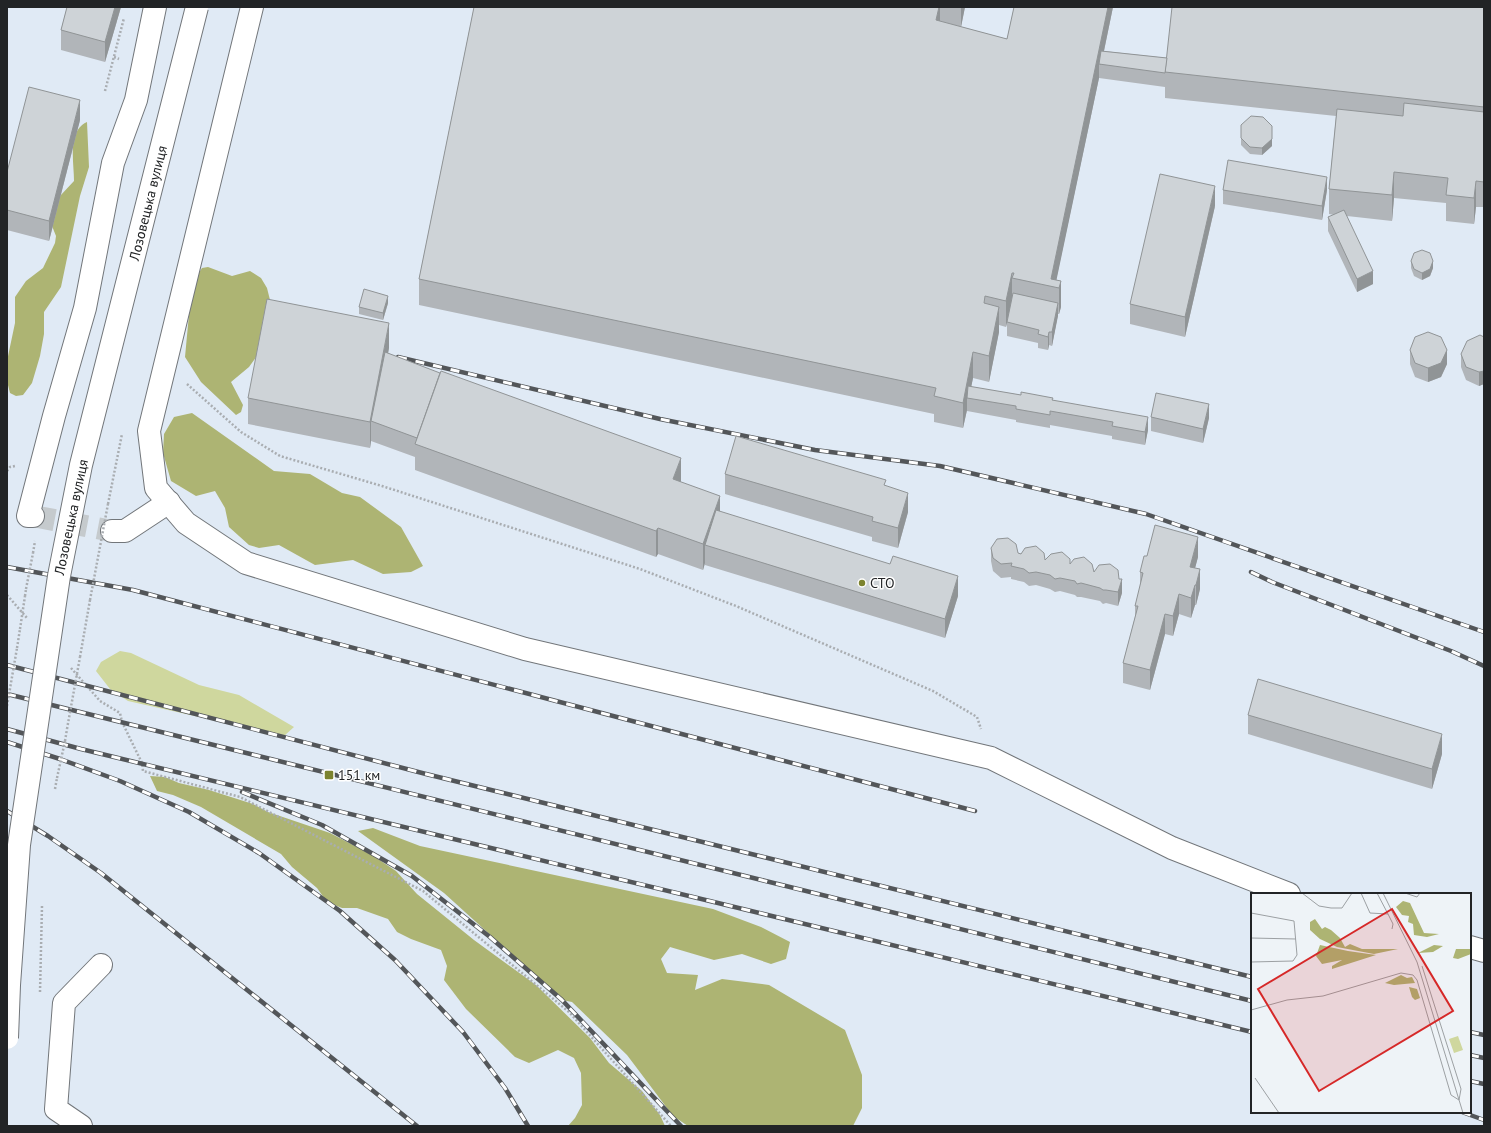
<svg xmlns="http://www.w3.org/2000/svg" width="1491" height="1133" viewBox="0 0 1491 1133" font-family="'PT Sans',sans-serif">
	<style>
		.built { fill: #e0eaf5; fill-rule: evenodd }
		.green { fill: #cfd79e }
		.forest { fill: #adb473 }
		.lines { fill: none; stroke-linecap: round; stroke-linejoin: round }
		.minor-tunnel { stroke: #c5cacd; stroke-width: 22; stroke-dasharray: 22 11; stroke-linecap: butt }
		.minor-casing { stroke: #72767a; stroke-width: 24 }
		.path { stroke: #a9adb1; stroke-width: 2.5; stroke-dasharray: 2 2; stroke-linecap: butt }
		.minor { stroke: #fff; stroke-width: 22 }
		.rail-casing { stroke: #535659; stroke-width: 4.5 }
		.rail { stroke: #fff; stroke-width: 3; stroke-dasharray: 9; stroke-linecap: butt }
		.minor-bridge-casing { stroke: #72767a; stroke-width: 24; stroke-linecap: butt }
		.path-bridge { stroke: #a9adb1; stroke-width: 2.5; stroke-dasharray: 2 2; stroke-linecap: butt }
		.minor-bridge { stroke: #fff; stroke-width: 22 }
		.wall { fill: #b1b5b9 }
		.shaded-wall { fill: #909496 }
		.building { fill: #ced3d7; stroke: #909496 }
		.poi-dot { fill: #7c832e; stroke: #fff; stroke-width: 1.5 }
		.labels { text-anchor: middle; stroke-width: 3; stroke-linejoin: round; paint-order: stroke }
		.street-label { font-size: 14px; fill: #222426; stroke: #fff }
		.poi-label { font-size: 14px; fill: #222426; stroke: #fff; text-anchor: start }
		.inset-road { fill: none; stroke: #9ca0a3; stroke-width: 1 }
		.view { fill: #d62828; fill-opacity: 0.15; stroke: #d62828; stroke-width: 2 }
		.inset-edge { fill: none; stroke: #222426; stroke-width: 2 }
	</style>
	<rect width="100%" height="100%" fill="#eef3f7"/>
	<path class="built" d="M7,7H1484V1126H7ZM1252,894H1470V1112H1252Z"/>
	<path class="green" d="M120,651L131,653L199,685L239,695L294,727L284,736L128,701L110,689L96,671L101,662Z"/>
	<g class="forest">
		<path d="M87,122L89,167L80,196L61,287L44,312V334L40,356L32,383L23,395L16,396L10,393L7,381V361L15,323V297L26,281L43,268L55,243L56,236L46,211L74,181C74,162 67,131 87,122Z"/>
		<path d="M208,267L232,276L250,271L261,278L267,288L274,316L271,336L249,367L231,382L243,405L241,412L236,415L201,382L185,357L191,293L194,280L202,268Z"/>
		<path d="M192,413L274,471L310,474L342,493L360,497L401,527L423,566L411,572L383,574L353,560L315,565L279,545L259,548L249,545L229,527L225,508L215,491L196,496L171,481L163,453L164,434L174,417Z"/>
		<path d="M150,776L165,777L179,783L209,790L253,804L268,812L330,833L372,855L396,871L417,894L474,940L536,985L590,1038L609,1063L642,1091L660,1115L665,1126H568L575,1118L582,1105L581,1073L574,1058L558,1050L529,1063L515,1057L466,1009L444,980L447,966L441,950L411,939L397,932L388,919L357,908H342L327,902L317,888L292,867L281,854L201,807L173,795L157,791Z"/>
		<path d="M373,828L420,846L713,909L761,927L790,942L786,959L771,964L742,954L714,960L670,947L661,959L667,973L698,975L695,990L722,979L769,985L845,1030L862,1075V1108L853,1126H688L673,1116L627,1055L572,1002L562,1000L444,893L358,831Z"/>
	</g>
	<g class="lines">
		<path class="minor-tunnel" d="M33,516L112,531"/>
		<g class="minor-casing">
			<g id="minor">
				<path d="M252,7L149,431L156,488L186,523L246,563L525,649L991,758L1172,848L1289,894"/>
				<path d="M33,516H28L54,416L85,308L113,163L136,100L155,7"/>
				<path d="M112,531H125L169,502"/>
				<path d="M1470,947L1484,951"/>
				<path d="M81,1126L56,1109L64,1003L101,965"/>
			</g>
		</g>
		<g class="path">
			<path d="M114,57L119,59"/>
			<path d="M105,91L124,18"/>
			<path d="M187,384L241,432L280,456L382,486L640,569L736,606L933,691L977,717L981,729"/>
			<path d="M7,471L10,467L15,466"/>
			<path d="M108,504L122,434"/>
			<path d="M33,553L35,541"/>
			<path d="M7,595L27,618"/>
			<path d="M25,596L26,589"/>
			<path d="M17,648L20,629"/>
			<path d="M80,657L90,600"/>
			<path d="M71,668L100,701L120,713L122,722L142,763L143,771L240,797L423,891L569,1012L671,1126"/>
			<path d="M65,741L67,729"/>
			<path d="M55,789L57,778"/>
			<path d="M40,992L42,906"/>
		</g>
		<use href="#minor" class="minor"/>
		<g class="rail-casing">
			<g id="rail">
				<path d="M398,357L660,419L815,450L940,466L1146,514L1484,632"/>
				<path d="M7,567L133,590L975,811"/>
				<path d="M1251,572L1272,582L1451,651L1484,666"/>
				<path d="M7,665L426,774L1252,977"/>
				<path d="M7,694L1252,1001"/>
				<path d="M7,729L81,749L1252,1032"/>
				<path d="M7,742L60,759L120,781L189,812L259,853L340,911L395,960L463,1032L505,1088L528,1126"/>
				<path d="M242,792L322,825L412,876L490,937L562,1000L681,1126"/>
				<path d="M7,811L48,836L101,873L417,1126"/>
				<path d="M1470,1032L1484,1035"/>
				<path d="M1470,1055L1484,1058"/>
				<path d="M1470,1081L1484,1084"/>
				<path d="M1462,1112L1484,1120"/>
			</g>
		</g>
		<use href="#rail" class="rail"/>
		<g class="minor-bridge-casing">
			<path id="minor-bridge" d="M7,1038L9,985L19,845L59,576L81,465L197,7"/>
		</g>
		<g class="path-bridge">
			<path d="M26,589L33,553"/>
			<path d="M90,600L108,504"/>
			<path d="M20,629L25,596"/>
			<path d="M7,706L17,648"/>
			<path d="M67,729L80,657"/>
			<path d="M57,778L65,741"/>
		</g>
		<use href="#minor-bridge" class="minor-bridge"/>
	</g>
	<g class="wall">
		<path d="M67,7H121L105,62L61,50V30Z"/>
		<path d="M474,7H965L961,27L1007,39L1014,7H1113L1104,51L1167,58L1484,7V207H1476L1474,224L1446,221V203L1394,198L1392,221L1347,216L1373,284L1357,292L1328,231V217L1334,215L1329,214V189L1336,116L1165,98V87L1099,78L1056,280L1061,281V307L1059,314H1058L1052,346L1049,345L1048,350L1038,348V343L1007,336V322L1012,299L1006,327L999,325V332L989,382L973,378L971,387L1053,400L1148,430L1145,445L1112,439V436L1050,425V428L1016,422V420L967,411V410L963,428L934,422V414L419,305V279Z"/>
		<path d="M80,120L49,241L7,230V172Z"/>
		<path d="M1241,125L1272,146L1262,155L1250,154L1241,145Z"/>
		<path d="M1223,190H1327L1322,220L1223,204Z"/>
		<path d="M1215,206L1185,337L1130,324V304Z"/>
		<path d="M1411,261L1433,268L1430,276L1422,280L1414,276L1411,268Z"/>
		<path d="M388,303L383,320L359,314V307Z"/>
		<path d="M1484,337V384L1479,386L1466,380L1461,367V354Z"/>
		<path d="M389,348L388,353L681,482L720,512L958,596L945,638L705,565V563L703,570L658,554L656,557L415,470V457L371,441L370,448L248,424V398Z"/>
		<path d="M1410,350L1447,364L1441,377L1428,382L1415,377L1410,364Z"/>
		<path d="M1151,417L1209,418L1203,443L1151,431Z"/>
		<path d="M725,474L886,486L908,512L898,548L872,541V537L725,494Z"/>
		<path d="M991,548L1018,553L1045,560L1070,564L1094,572L1122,593L1118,606L1106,603L1103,604L1100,601L1081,597H1077L1075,595L1060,591L1055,592L1050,589L1036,585L1029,586L1024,582L1011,579V577L1001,578L993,571L991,561Z"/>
		<path d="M1147,556L1198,557L1195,568L1200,589L1196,605H1195L1191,618L1179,614L1173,636L1165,634L1150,690L1123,683V663L1135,617V606L1140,587V572Z"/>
		<path d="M1248,715L1442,754L1432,789L1248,734Z"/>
	</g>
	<g class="shaded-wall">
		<path d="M115,7H121L105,62V42Z"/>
		<path d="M939,7H940V23L936,20Z"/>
		<path d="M961,7H965L961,27Z"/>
		<path d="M1108,7H1113L1101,65L1099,64V78L1055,287L1051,279Z"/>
		<path d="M80,100V120L49,241V221Z"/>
		<path d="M1272,126V146L1262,155V148Z"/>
		<path d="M1394,172V198L1392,221V195Z"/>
		<path d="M1327,177V190L1322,220V206Z"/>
		<path d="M1476,181V207L1474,224V198Z"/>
		<path d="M1215,186V206L1185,337V317Z"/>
		<path d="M1433,261V268L1430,276L1422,280V273Z"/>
		<path d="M1373,271V284L1357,292V279Z"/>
		<path d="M1012,273V299L1006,327V301Z"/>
		<path d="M1061,281V307L1059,314V288Z"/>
		<path d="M388,296V303L383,320V313Z"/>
		<path d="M1058,303V316L1052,346V332Z"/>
		<path d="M999,307V332L989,382V356Z"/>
		<path d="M389,323V348L375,422L371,421V441L370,448V422Z"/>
		<path d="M1049,332V345L1048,350V337Z"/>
		<path d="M1447,350V364L1441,377L1428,382V368Z"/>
		<path d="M973,352V378L969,398H967V410L963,428V403Z"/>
		<path d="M1484,371V384L1479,386V372Z"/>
		<path d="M1209,404V418L1203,443V429Z"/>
		<path d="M1148,417V430L1145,445V432Z"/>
		<path d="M681,458V484L673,479Z"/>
		<path d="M908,493V512L898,548V528Z"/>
		<path d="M720,496V522L705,545V563L703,570V544Z"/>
		<path d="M658,528V554L656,557V531Z"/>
		<path d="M1198,537V557L1190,587V567Z"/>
		<path d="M1200,569V589L1196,605V585Z"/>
		<path d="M958,576V596L945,638V619Z"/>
		<path d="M1122,579V593L1118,606V592Z"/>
		<path d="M1195,585V605L1191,618V598Z"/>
		<path d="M1179,594V614L1173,636V616Z"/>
		<path d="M1165,614V634L1150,690V670Z"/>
		<path d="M1442,734V754L1432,789V769Z"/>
	</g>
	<g class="building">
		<path d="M67,7H115L105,42L61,30Z"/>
		<path d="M474,7H939L936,20L1007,39L1014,7H1108L1051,279L1061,281L1059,288L1012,278L1014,273H1012L1006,301L985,296L984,303L999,307L989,356L973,352L963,403L934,396L936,388L419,279Z"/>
		<path d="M1172,7H1484V107L1165,72Z"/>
		<path d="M1101,51L1167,58L1165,73L1099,64Z"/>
		<path d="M29,87L80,100L49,221L7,210V172Z"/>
		<path d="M1404,103L1484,112V182L1476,181L1474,198L1446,195L1448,178L1394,172L1392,195L1329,189L1337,109L1403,116Z"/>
		<path d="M1251,116L1263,117L1272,126V139L1262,148L1250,147L1241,138V125Z"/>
		<path d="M1228,160L1327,177L1322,206L1223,190Z"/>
		<path d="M1160,174L1215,186L1185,317L1130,304Z"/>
		<path d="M1344,210L1373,271L1357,279L1328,217Z"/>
		<path d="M1422,250L1430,253L1433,261L1430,269L1422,273L1414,269L1411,261L1414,253Z"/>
		<path d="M364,289L388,296L383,313L359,307Z"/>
		<path d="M1013,293L1058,303L1052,332H1049L1048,337L1038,334L1039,330L1007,322Z"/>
		<path d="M267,299L389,323L370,422L248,398Z"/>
		<path d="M1428,332L1441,337L1447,350L1441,363L1428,368L1415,363L1410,350L1415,337Z"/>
		<path d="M1480,335L1484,337V371L1479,372L1466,367L1461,354L1467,341Z"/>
		<path d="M385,352L440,373L417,438L371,421Z"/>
		<path d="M441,371L681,458L673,479L720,496L703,544L658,528L656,531L415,444Z"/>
		<path d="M968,386L1021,395V392L1053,398L1052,400L1148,417L1145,432L1112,426L1113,422L1050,411V415L1016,409V406L967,398Z"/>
		<path d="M1156,393L1209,404L1203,429L1151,417Z"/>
		<path d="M736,436L886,480L884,485L908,493L898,528L872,521L873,517L725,474Z"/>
		<path d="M716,510L890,564L893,556L958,576L945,619L705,545Z"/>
		<path d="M1155,525L1198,537L1190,567L1200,569L1196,585H1195L1191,598L1179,594L1173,616L1165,614L1150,670L1123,663L1138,606H1135L1143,573L1140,572L1144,556H1147Z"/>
		<path d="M1008,538L1016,544L1018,553L1021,554L1025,548L1036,546L1044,553L1045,560L1051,554L1062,552L1070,559V564L1074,559L1084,557L1092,564L1094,572L1099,565L1110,564L1118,570L1119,579H1122L1118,592L1106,590H1103L1100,588L1081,583L1077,584L1075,581L1060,578L1055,579L1050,575L1036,572L1029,573L1024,569L1011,566L1012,563L1001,564L993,558L991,548L997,539Z"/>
		<path d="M1258,679L1442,734L1432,769L1248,715Z"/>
	</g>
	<g class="poi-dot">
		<circle cx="862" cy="583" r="4"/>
		<rect x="324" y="770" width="10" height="10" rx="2"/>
	</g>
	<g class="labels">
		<g class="street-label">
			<text transform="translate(148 203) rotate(-76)" y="5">Лозовецька вулиця</text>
			<text transform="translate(71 517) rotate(-78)" y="5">Лозовецька вулиця</text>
		</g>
		<g class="poi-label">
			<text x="870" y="588">СТО</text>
			<text x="338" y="780">151 км</text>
		</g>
	</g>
	<g transform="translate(1251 893)">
		<rect width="220" height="220" fill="#eef3f7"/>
		<path d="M207,143L212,157L203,160L198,146Z" fill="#cfd79e"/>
		<path d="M152,8L159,10L173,40L188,41L176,44L163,42L162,31L157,29L158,23L151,22L145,14ZM64,26L71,36L74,34L80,37L89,45L94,54L99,51L111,56H147L123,61L86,54L69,46L59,37V29ZM220,49V61L207,66L202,65L205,56H219ZM69,52L97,58L125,62L81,76V73L91,67L71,71L65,63ZM183,52L192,53L182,59L167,60ZM150,82L156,85L161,84L164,90L143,92L134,90ZM158,94L166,96L169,105L164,107L161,104Z" fill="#adb473"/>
		<path class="inset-road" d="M51,0L68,13L80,15H91L101,0M110,0L119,20L137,21L142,31L141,36M126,0L137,21M132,0L166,69L212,220M154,0L166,4L169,0M0,20L43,28L46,62L42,68L0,69M0,45L45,46M0,117L36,107L72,103L150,80L162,82L166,87L200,202L208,207L210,196L171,73M4,185L28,220"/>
		<path class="view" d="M141,16L202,118L68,198L7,96Z"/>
		<rect width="220" height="220" class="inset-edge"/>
	</g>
	<rect width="1491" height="1133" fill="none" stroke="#222426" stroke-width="16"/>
</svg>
